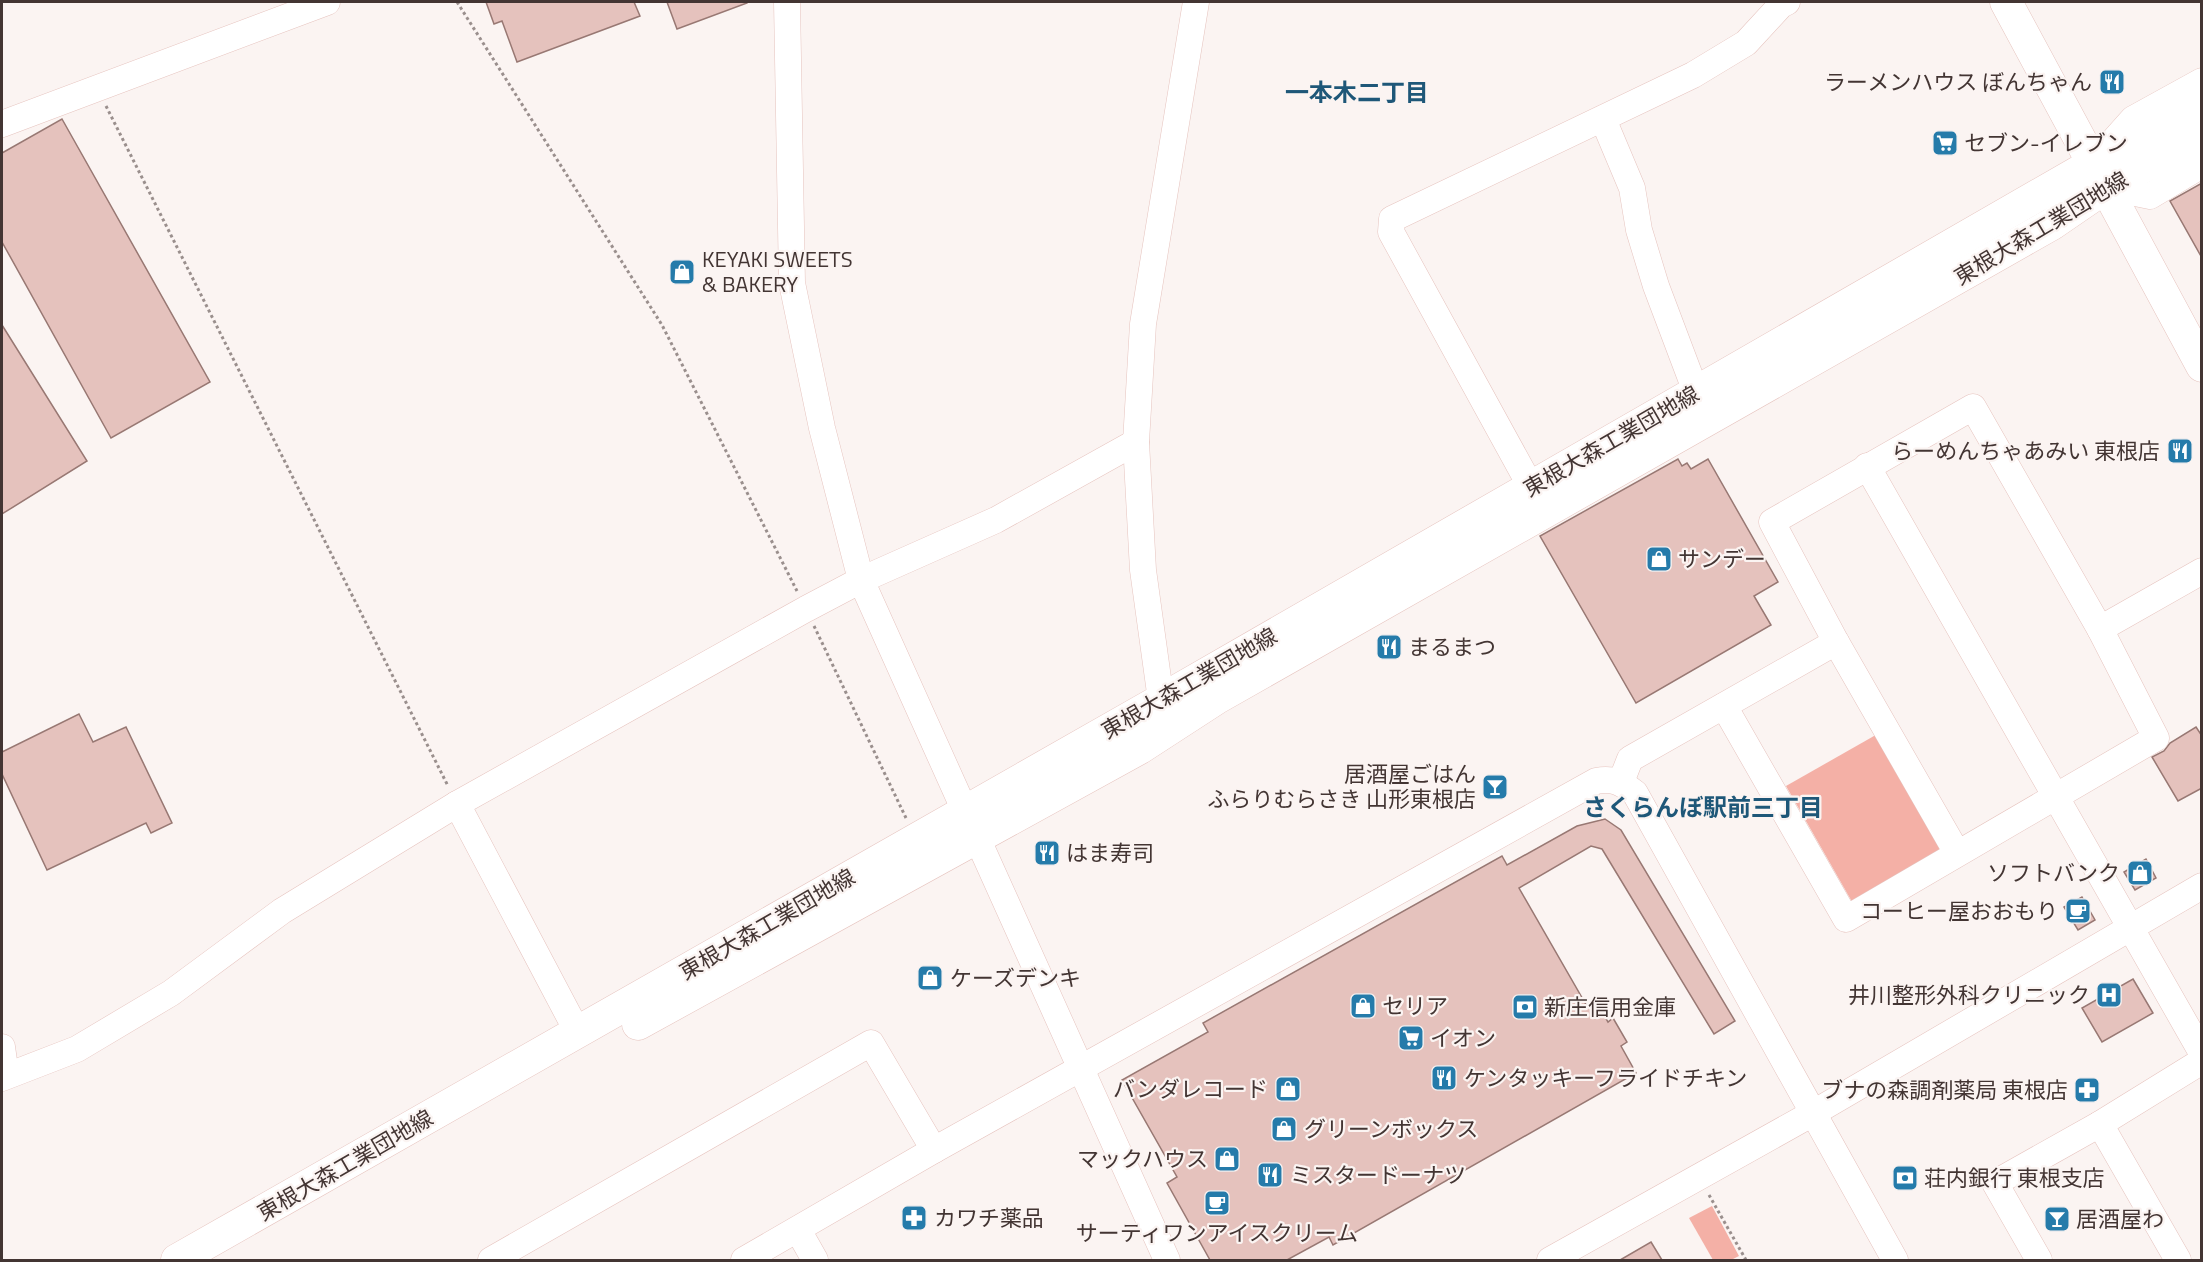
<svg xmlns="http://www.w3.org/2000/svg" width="2203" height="1262" viewBox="0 0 2203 1262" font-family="'Titillium Web','Noto Sans JP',sans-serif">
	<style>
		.green { fill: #f4b0a6 }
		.building { fill: #e5c2bd; stroke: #987873; stroke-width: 1.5 }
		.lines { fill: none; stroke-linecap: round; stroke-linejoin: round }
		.minor-casing { stroke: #e6c3be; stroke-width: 27 }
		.major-casing { stroke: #e6c3be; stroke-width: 33 }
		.path { stroke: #9a8f8d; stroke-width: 3; stroke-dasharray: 3 3; stroke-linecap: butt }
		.minor { stroke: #fff; stroke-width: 26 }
		.major { stroke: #fff; stroke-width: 32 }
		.labels { text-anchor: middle; stroke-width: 4.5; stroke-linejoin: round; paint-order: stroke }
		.poi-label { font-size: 22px; fill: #433533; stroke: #fbf4f2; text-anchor: start }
		.street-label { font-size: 22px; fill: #433533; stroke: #fbf4f2 }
		.neighbourhood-label { font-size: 24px; font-weight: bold; fill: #1e5778; stroke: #fbf4f2 }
	</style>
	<rect width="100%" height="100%" fill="#fbf4f2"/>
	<g class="green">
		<path d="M1881,732L1947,848L1865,903L1851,900L1786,786Z"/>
		<path d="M1712,1206L1739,1256L1731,1260H1713L1689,1218Z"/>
	</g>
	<g class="building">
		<path d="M486,2H634L640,16L517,62L502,21L494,24Z"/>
		<path d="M667,2H747V3L677,29Z"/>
		<path d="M62,119L210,382L111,438L2,242V153Z"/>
		<path d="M2202,183V258L2170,201Z"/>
		<path d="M2,325L87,461L2,514Z"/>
		<path d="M1678,459L1682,466L1687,463L1691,469L1708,459L1778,582L1754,596L1771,625L1636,703L1540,536Z"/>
		<path d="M79,714L93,742L126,727L172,823L151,833L146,823L47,870L2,774V752Z"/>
		<path d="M2196,727L2202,736V788L2178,801L2152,757L2164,751L2170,743Z"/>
		<path d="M1605,819L1621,830L1735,1021L1714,1034L1602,849L1591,846L1519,888L1588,1008L1597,1003L1608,1022L1613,1018L1627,1042L1621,1046L1636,1073L1333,1245L1329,1237L1287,1260H1210L1167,1183L1177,1177L1122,1080L1208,1032L1203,1023L1502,856L1507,865L1577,826Z"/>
		<path d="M2146,859L2156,878L2135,890L2124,872Z"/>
		<path d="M2082,897L2095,920L2078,930L2064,907Z"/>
		<path d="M2133,979L2153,1013L2102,1042L2082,1008Z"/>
		<path d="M1651,1242L1662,1260H1620Z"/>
	</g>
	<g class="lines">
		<g class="minor-casing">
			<g id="minor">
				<path d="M787,2L792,283L822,428L861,580L1167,1260"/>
				<path d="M1603,119L1632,188L1639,230L1656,286L1696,392"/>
				<path d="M2,124L327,2"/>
				<path d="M2100,156L2133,119L2202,81"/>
				<path d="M2106,187L2150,196L2202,165"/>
				<path d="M1867,466L2202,1053"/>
				<path d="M1531,487L1391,232L1392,219L1693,75L1746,43L1781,5L1787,2"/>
				<path d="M2100,629L2202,571"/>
				<path d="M1161,700L1143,570L1136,442L1143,324L1196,2"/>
				<path d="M1724,706L1846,919L2156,738L2100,629L1973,407L1772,522L1836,642L1957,853"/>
				<path d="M1621,782L1630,759L1836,642"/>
				<path d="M457,804L578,1033"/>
				<path d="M2,1047L4,1061L2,1063"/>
				<path d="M2,1078L77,1049L171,993L282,911L457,804L806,609L861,580L996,520L1136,442"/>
				<path d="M2100,1124L2178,1260"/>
				<path d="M798,1230L815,1260"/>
				<path d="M491,1260L871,1043L934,1150"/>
				<path d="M744,1260L934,1150L1596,781C1613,778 1621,782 1635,793L1895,1260"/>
				<path d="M1550,1260L1815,1112L2202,886"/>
				<path d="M2039,1260L1995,1183L2100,1124L2202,1061"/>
			</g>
		</g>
		<g class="major-casing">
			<g id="major">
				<path d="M2006,2L2202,366"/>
				<path d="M638,1024L1140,748L1217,698L2052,224L2106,187L2202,135"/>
				<path d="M177,1260L1161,700L2094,163L2202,107"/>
			</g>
		</g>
		<g class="path">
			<path d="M457,2L662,325L797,591"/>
			<path d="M106,106L448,786"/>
			<path d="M814,626L906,818"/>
			<path d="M1709,1195L1746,1260"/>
		</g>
		<use href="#minor" class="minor"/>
		<use href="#major" class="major"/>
	</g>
	<defs>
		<g id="restaurant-square" transform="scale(1.35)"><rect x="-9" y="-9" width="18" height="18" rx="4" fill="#257baa" stroke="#fbf4f2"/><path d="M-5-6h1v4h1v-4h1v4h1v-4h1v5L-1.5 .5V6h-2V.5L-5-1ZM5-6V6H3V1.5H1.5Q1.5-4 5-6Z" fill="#fff"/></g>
		<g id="supermarket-square" transform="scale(1.35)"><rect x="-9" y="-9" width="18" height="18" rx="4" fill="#257baa" stroke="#fbf4f2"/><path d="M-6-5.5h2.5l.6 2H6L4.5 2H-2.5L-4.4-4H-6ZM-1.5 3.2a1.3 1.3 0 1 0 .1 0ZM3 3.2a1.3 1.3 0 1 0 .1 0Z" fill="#fff"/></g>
		<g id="shop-square" transform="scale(1.35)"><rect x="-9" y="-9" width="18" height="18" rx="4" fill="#257baa" stroke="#fbf4f2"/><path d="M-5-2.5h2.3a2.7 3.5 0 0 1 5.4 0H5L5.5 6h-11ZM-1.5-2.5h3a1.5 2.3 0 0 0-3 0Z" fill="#fff"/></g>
		<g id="bar-square" transform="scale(1.35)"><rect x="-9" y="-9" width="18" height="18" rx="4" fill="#257baa" stroke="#fbf4f2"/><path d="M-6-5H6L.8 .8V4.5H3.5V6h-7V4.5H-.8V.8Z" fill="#fff"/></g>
		<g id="cafe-square" transform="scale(1.35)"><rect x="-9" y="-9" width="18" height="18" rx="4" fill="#257baa" stroke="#fbf4f2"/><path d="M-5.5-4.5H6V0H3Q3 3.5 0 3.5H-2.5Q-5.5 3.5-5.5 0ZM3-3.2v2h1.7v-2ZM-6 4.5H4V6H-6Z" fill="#fff"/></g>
		<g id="hospital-square" transform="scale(1.35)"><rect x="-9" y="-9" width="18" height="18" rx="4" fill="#257baa" stroke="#fbf4f2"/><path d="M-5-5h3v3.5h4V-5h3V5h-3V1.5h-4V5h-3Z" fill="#fff"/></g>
		<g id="bank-square" transform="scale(1.35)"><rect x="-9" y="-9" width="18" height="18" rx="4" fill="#257baa" stroke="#fbf4f2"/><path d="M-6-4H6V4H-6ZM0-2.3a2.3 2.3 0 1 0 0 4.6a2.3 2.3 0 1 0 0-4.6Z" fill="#fff"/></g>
		<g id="pharmacy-square" transform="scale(1.35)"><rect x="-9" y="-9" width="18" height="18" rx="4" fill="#257baa" stroke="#fbf4f2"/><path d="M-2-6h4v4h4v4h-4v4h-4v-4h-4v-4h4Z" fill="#fff"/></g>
	</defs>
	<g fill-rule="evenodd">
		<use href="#restaurant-square" x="2112" y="82"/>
		<use href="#supermarket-square" x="1945" y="143"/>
		<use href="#shop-square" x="682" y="272"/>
		<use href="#restaurant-square" x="2180" y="451"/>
		<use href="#shop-square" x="1659" y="559"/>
		<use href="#restaurant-square" x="1389" y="647"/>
		<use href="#bar-square" x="1495" y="787"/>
		<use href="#restaurant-square" x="1047" y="853"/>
		<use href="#shop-square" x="2140" y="873"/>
		<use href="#cafe-square" x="2078" y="911"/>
		<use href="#shop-square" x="930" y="978"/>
		<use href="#hospital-square" x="2109" y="995"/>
		<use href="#shop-square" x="1363" y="1006"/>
		<use href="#bank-square" x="1525" y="1007"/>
		<use href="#supermarket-square" x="1411" y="1038"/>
		<use href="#restaurant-square" x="1444" y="1078"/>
		<use href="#shop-square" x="1288" y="1089"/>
		<use href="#pharmacy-square" x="2087" y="1090"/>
		<use href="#shop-square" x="1284" y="1129"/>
		<use href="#shop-square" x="1227" y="1159"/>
		<use href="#restaurant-square" x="1270" y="1175"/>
		<use href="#bank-square" x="1905" y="1178"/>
		<use href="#cafe-square" x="1217" y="1203"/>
		<use href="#pharmacy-square" x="914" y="1218"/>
		<use href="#bar-square" x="2057" y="1219"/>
	</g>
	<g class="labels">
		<g class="poi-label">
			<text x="2092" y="90" text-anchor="end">ラーメンハウス ぼんちゃん</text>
			<text x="1964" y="151">セブン-イレブン</text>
			<text x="702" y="267">KEYAKI SWEETS<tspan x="702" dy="25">&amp; BAKERY</tspan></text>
			<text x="2160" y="459" text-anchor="end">らーめんちゃあみい 東根店</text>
			<text x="1678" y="567">サンデー</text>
			<text x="1408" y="655">まるまつ</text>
			<text x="1476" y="782" text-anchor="end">居酒屋ごはん<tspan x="1476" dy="25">ふらりむらさき 山形東根店</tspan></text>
			<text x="1066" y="861">はま寿司</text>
			<text x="2120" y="881" text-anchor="end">ソフトバンク</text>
			<text x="2058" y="919" text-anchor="end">コーヒー屋おおもり</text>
			<text x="950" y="986">ケーズデンキ</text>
			<text x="2090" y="1003" text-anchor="end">井川整形外科クリニック</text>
			<text x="1382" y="1014">セリア</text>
			<text x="1544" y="1015">新庄信用金庫</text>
			<text x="1430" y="1046">イオン</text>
			<text x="1464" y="1086">ケンタッキーフライドチキン</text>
			<text x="1268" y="1097" text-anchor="end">バンダレコード</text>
			<text x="2068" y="1098" text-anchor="end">ブナの森調剤薬局 東根店</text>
			<text x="1304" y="1137">グリーンボックス</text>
			<text x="1208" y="1167" text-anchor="end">マックハウス</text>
			<text x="1290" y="1183">ミスタードーナツ</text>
			<text x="1924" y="1186">荘内銀行 東根支店</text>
			<text x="934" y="1226">カワチ薬品</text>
			<text x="2076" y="1227">居酒屋わ</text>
			<text x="1217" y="1241" text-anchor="middle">サーティワンアイスクリーム</text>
		</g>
		<g class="street-label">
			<text transform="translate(2041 228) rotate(-31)" y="8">東根大森工業団地線</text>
			<text transform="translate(1611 441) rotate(-30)" y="8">東根大森工業団地線</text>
			<text transform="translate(1189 683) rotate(-30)" y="8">東根大森工業団地線</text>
			<text transform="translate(767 924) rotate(-30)" y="8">東根大森工業団地線</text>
			<text transform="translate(345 1165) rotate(-30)" y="8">東根大森工業団地線</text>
		</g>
		<g class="neighbourhood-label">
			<text x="1357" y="101">一本木二丁目</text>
			<text x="1703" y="816">さくらんぼ駅前三丁目</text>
		</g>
	</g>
	<rect width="2203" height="1262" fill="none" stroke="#433533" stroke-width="6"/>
</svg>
